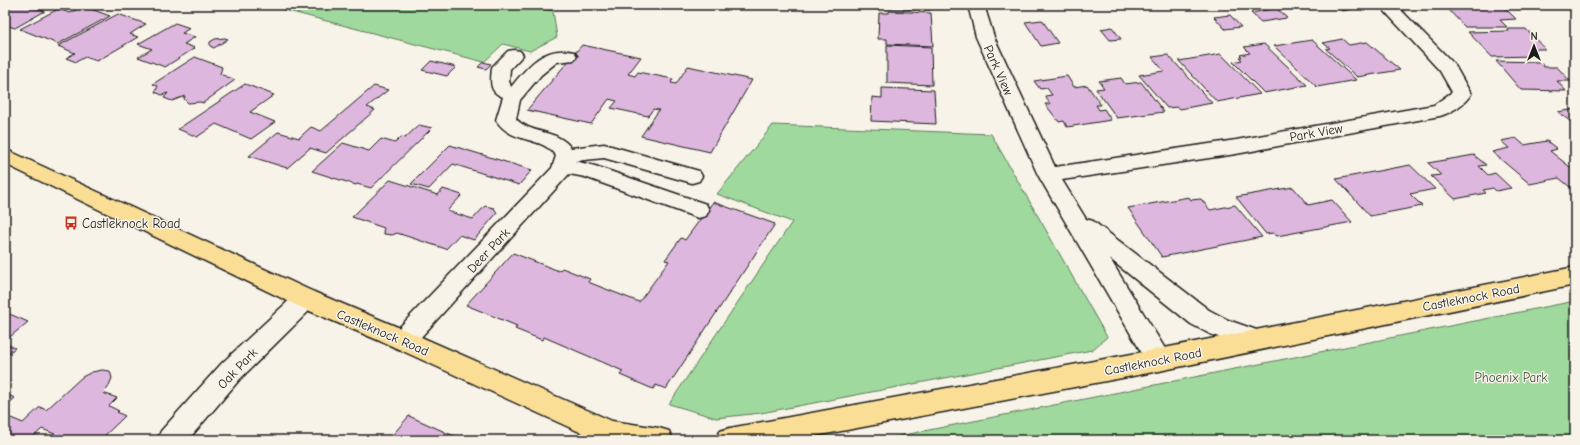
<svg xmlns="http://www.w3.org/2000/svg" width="1580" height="445" viewBox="0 0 1580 445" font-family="'Comic Neue',sans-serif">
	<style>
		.green { fill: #a0d99d; stroke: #5e7a5c }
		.building { fill: #deb7df; stroke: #1c1c1c }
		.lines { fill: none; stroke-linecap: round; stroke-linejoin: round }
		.minor-casing { stroke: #1c1c1c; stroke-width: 3 }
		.major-casing { stroke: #1c1c1c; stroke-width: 3 }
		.minor { fill: #f7f3e8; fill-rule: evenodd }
		.major { fill: #fbde96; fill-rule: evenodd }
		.labels { text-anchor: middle; stroke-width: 3; stroke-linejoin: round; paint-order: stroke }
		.street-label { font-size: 13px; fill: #1c1c1c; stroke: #f7f3e8 }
		.poi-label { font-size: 13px; fill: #1c1c1c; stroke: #f7f3e8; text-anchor: start }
		.park-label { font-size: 13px; fill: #445543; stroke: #f7f3e8 }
	</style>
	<rect width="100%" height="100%" fill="#f7f3e8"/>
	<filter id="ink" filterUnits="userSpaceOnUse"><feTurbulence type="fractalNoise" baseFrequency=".025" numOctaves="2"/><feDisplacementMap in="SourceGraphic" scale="8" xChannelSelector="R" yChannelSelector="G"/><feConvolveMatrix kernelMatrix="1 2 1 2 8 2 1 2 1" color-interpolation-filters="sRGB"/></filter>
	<g filter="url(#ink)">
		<g class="green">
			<path d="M265,5H525L553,11L557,37L530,51L503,44L484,62Z"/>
			<path d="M773,125L991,134L1107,337L1092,350L761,413L716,418L669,404L792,222L717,194Z"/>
			<path d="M1575,301V440H879Z"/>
		</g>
		<g class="building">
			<path d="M15,5H27L45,11L15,28L5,25V10Z"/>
			<path d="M880,5H930V10L880,8Z"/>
			<path d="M1335,5H1347L1352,9L1342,11Z"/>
			<path d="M1444,5H1502L1516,19L1500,20L1507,27H1465Z"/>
			<path d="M1552,5H1575V10L1554,7Z"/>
			<path d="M83,6L110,16L58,44L20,29L58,9L70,13Z"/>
			<path d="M1276,8L1287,18L1261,22L1251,13Z"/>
			<path d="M889,11L931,13L933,46L887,44V39H878L879,13H889Z"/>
			<path d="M118,14L146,24L130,34L138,37L97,61L85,57L76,62L66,58L75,53L58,46Z"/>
			<path d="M1230,15L1241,27L1225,29L1214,17Z"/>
			<path d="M1042,20L1058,43L1041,46L1025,22Z"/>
			<path d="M175,23L190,28L182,33L195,37L184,44L195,48L165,67L138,57L152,49L138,44Z"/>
			<path d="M1112,27L1121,39L1110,40L1101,29Z"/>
			<path d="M1508,29H1526L1545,49H1528L1535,56L1492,57L1468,32L1509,31Z"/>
			<path d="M225,38L228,39L214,48L210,46V42L215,39Z"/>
			<path d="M1342,39L1349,45L1367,42L1400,70L1357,77L1326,49L1330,48L1323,43Z"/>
			<path d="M1312,40L1356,80L1317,87L1274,46Z"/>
			<path d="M1264,44L1307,85L1264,93L1233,62L1242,60L1239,57H1242L1240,55L1250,53L1244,47Z"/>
			<path d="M582,45L641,57L628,74L635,76L638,72L673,79L671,83L676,84L688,66L752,80L710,152L641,136L659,110L653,109L648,116L611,108L617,101L609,99L591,124L527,110Z"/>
			<path d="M887,45L931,47L932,85L887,83Z"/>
			<path d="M1221,54L1260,94L1217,102L1179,61Z"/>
			<path d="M1168,55L1212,103L1180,109L1178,107L1167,108L1139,75L1164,71L1152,57Z"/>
			<path d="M195,57L222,67L220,74L235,80L203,103L200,102L188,103L184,99L185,96L172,101L164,98L168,93L162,95L155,92L158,86L153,84Z"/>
			<path d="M431,61L456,67L447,76L422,70Z"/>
			<path d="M1496,61L1540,62L1544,67H1557L1570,81H1557L1566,91L1521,90Z"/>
			<path d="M483,62L491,64L486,69L478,67Z"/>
			<path d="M1067,76L1074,87L1087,85L1101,105H1096L1099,110L1104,109L1111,120L1067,127L1064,121L1059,122L1045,104H1050L1045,96L1052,95L1047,88L1040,89L1034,81Z"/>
			<path d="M1121,78L1125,84L1141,82L1164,112L1117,118L1096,89L1104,88L1099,81Z"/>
			<path d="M245,84L274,95L250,112L275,122L251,139L216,124L197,137L178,129Z"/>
			<path d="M374,86L388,90L367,107L375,110L326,153L310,148L287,168L249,156L278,132L299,138L311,127L321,131Z"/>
			<path d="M882,88L934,90L936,124L871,121L872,97L882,98Z"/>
			<path d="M1575,109V125L1558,112Z"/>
			<path d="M419,125L432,128L371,188L357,184L356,185L312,171L343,143L369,151L381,139L395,143L401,137L405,138Z"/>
			<path d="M1516,138L1524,145L1547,141L1557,149L1550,151L1575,171V186L1570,187L1559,178L1530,184L1492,152L1509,148L1501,141Z"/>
			<path d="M450,145L532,170L519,185L453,164L429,189L411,184Z"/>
			<path d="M1474,155L1486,165L1479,166L1488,175L1495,173L1511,188L1496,191L1493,188L1483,190L1486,193L1455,199L1431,176L1441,175L1428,163Z"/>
			<path d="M1410,165L1435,189L1410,194L1422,206L1370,216L1336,179Z"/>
			<path d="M390,180L438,195L443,189L462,195L447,211L473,219L485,206L494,208L497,213L474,240L459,235L446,249L397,233L392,235L384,234L383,232L384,228L352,217Z"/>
			<path d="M1293,187L1308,205L1332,200L1352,222L1277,236L1273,233L1266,234L1236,197Z"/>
			<path d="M1189,197L1191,200L1201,199L1210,210L1235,205L1262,237L1162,257L1128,208Z"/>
			<path d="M713,202L775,224L666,389L656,385L653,389L620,375L623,371L544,337L542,340L515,329L517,326L466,305L513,253L559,271L562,268L590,279L588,282L639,302L669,261L665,260L681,238L685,240Z"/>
			<path d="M5,312L28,322L5,341Z"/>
			<path d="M5,343L15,348L5,356Z"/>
			<path d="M102,370L110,371L112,378L108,388L103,393L117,398L109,406L119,411L117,412L125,416L100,440H49L55,434L42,429L30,440H5V424L11,418L23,423L40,407L46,410L82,377L92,372Z"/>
			<path d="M5,394L15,398L5,407Z"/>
			<path d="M409,416L463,440L389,439Z"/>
		</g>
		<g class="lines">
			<g class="minor-casing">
				<g id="minor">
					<path d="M968,5H984L994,37L1055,167L1236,140L1434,105L1452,92L1440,71L1379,5H1396L1454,64L1471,94C1465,104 1451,113 1440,116L1236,154L1062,180L1086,219L1093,221L1209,310L1228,320L1265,333L1268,340L1265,347L1256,350L1210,334L1191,324L1110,259L1172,360L1168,367L1159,371L1150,367L1038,175L976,37Z"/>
					<path d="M514,50L520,51L523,55L510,69L509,81L511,87C528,66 544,45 574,52L577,56L574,60L557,62L541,75L520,100L516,119C531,135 558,129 571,148L604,144L699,171L702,176L699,181L692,183L604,158L575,161L595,166L706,204L709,210L706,216L698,218L585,177L569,174L412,347L403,350L394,347L391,340L394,333L552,168L556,156C542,135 512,145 496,120L503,97C488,92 491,81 492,67L508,51Z"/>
					<path d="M306,290L314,292L318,299L314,306L240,379L188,440H157L161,431L222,363L298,292Z"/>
				</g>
			</g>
			<g class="major-casing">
				<g id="major">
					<path d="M5,149L314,292L412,333L612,421L659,428L669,431L673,440H597L394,347L298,306L5,164Z"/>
					<path d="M1575,267V285L1159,371L794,440H716L720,431L730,428L1159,349Z"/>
				</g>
			</g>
			<use href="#minor" class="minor"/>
			<use href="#major" class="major"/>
		</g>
	</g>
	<defs>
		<g id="bus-bare" transform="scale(1.08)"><path d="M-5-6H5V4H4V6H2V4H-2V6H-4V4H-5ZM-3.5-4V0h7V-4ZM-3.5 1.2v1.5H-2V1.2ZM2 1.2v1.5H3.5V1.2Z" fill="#c8321e" stroke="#f7f3e8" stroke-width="2.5" paint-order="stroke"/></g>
	</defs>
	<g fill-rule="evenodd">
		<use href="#bus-bare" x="71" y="223"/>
	</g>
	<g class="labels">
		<g class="street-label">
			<text transform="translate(999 70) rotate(66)" y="5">Park View</text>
			<text transform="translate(1316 132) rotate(-10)" y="5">Park View</text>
			<text transform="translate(488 250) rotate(-47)" y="5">Deer Park</text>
			<text transform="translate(1471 297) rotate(-11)" y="5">Castleknock Road</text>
			<text transform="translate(383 332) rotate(23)" y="5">Castleknock Road</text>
			<text transform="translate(1153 361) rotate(-11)" y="5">Castleknock Road</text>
			<text transform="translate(237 368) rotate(-46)" y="5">Oak Park</text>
		</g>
		<g class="poi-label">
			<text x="82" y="228">Castleknock Road</text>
		</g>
		<g class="park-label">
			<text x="1511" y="382">Phoenix Park</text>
		</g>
	</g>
	<rect width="1580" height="445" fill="none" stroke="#f7f3e8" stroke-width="20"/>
	<rect x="10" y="10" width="1560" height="425" fill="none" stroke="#1c1c1c" stroke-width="1.5" filter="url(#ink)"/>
	<g transform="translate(1534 46)" stroke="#f7f3e8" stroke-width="3" paint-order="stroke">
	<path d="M0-3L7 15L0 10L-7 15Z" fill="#1c1c1c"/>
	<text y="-6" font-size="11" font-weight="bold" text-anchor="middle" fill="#1c1c1c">N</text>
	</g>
</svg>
